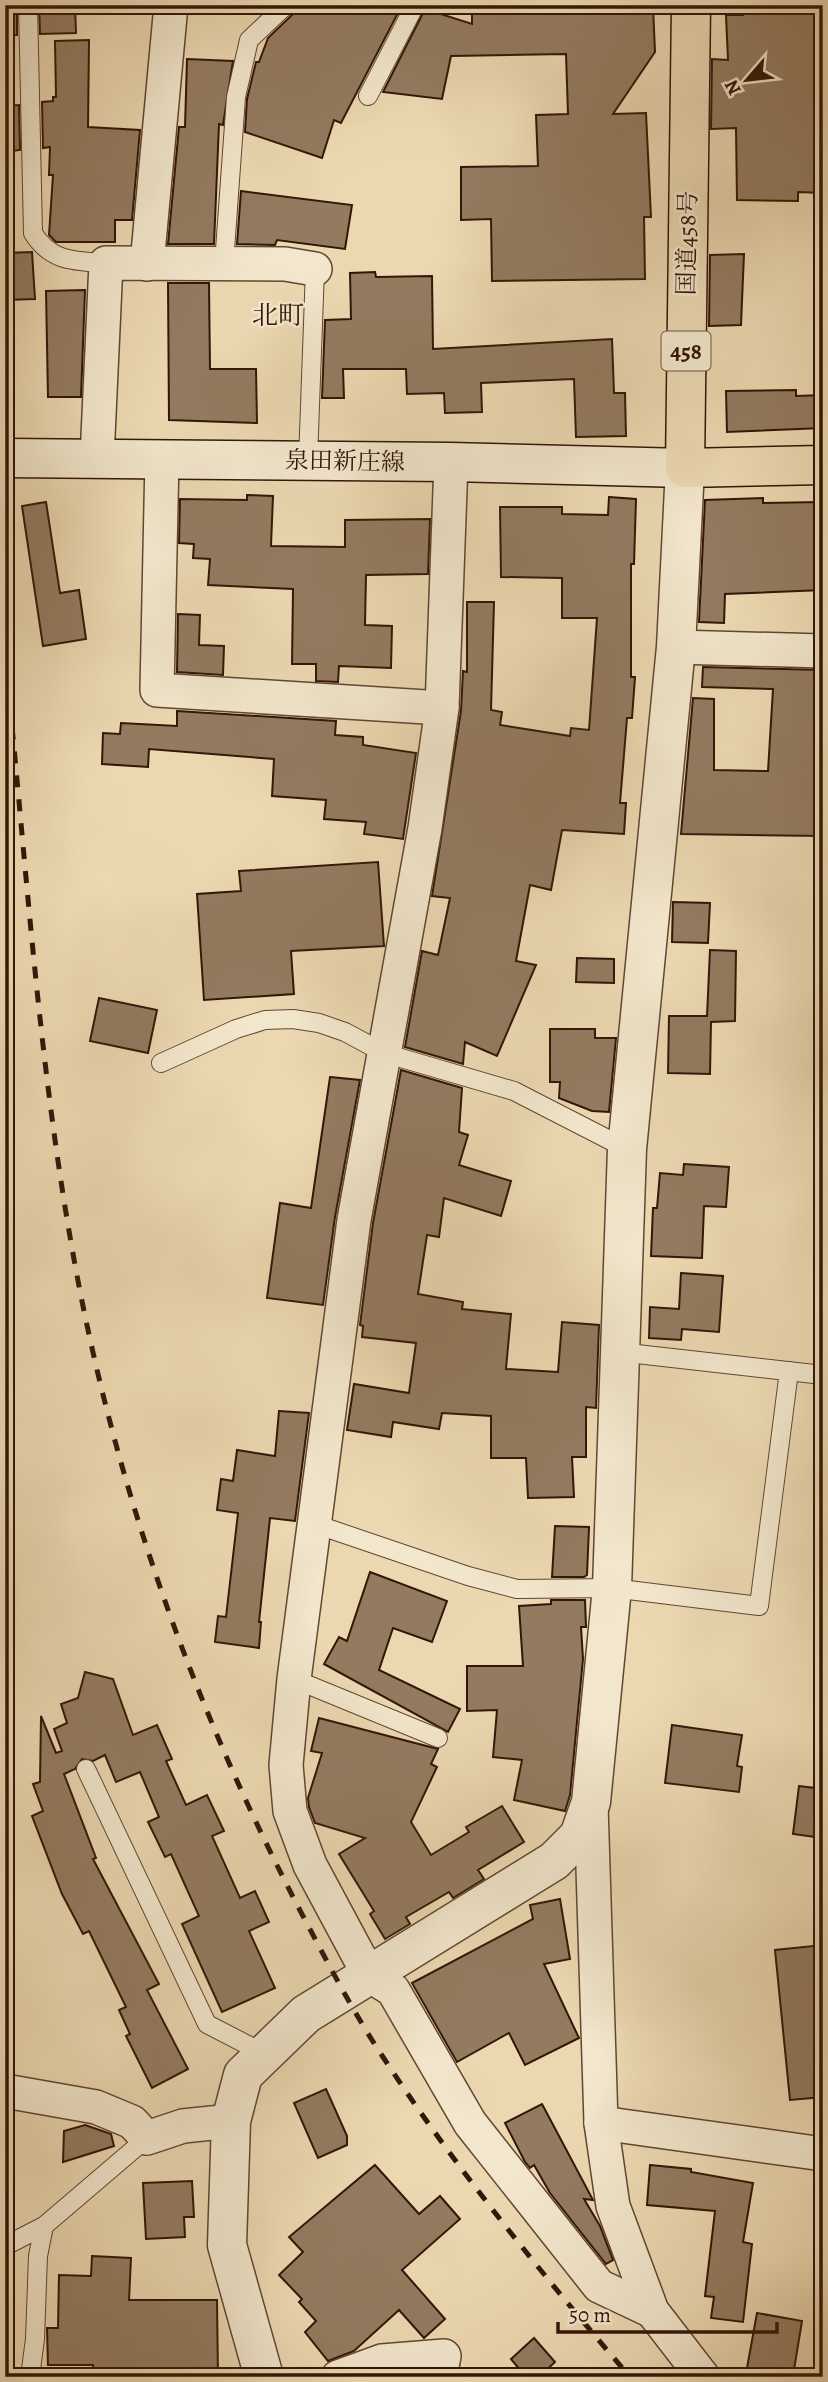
<svg xmlns="http://www.w3.org/2000/svg" width="828" height="2382" viewBox="0 0 828 2382" font-family="Alegreya,'Noto Serif JP',serif">
	<style>
		.building { fill: #937b60; stroke: #331608; stroke-width: 2 }
		.lines { fill: none; stroke-linecap: round; stroke-linejoin: round }
		.service-casing { stroke: #614632; stroke-width: 20 }
		.minor-casing { stroke: #614632; stroke-width: 36 }
		.tertiary-casing { stroke: #614632; stroke-width: 41 }
		.secondary-casing { stroke: #331608; stroke-width: 41 }
		.trunk-casing { stroke: #331608; stroke-width: 41 }
		.service { stroke: #f2e6cc; stroke-width: 18 }
		.minor { stroke: #f2e6cc; stroke-width: 33 }
		.tertiary { stroke: #f2e6cc; stroke-width: 38 }
		.secondary { stroke: #f2e6cc; stroke-width: 38 }
		.trunk { stroke: #ebd8b1; stroke-width: 38 }
		.rail { stroke: #331608; stroke-width: 5; stroke-dasharray: 12 12; stroke-linecap: butt }
		.labels { text-anchor: middle; stroke-width: 5; stroke-linejoin: round; paint-order: stroke }
		.shield { fill: #f2e6cc; stroke: #6c5443; stroke-width: 2 }
		.shield-label { font-size: 23px; font-weight: bold; fill: #331608 }
		.street-label { font-size: 24px; fill: #331608; stroke: #f2e6cc }
		.neighbourhood-label { font-size: 26px; fill: #331608; stroke: #f2e6cc }
	</style>
	<rect width="100%" height="100%" fill="#ebd8b1"/>
	<filter id="stains"><feTurbulence type="fractalNoise" baseFrequency=".00286" numOctaves="4"/><feColorMatrix values="0 0 0 0 .2 0 0 0 0 .09 0 0 0 0 .02 0 0 0 .5 -.17"/></filter>
	<radialGradient id="worn" r=".72"><stop offset=".6" stop-color="#630" stop-opacity="0"/><stop offset="1" stop-color="#630" stop-opacity=".3"/></radialGradient>
	<g class="building">
		<path d="M5,5H17V35L5,36Z"/>
		<path d="M39,5H75L76,33L40,34Z"/>
		<path d="M297,5H391L400,9L341,123L334,120L322,158L245,132L247,99L256,62H259L268,38L294,13Z"/>
		<path d="M743,5H816L815,66L823,67V193L798,192V201L737,200L736,128L711,129L712,59L728,60L726,15H743Z"/>
		<path d="M653,6L655,52L613,114L646,113L651,217H644L645,279L492,281L491,219L461,220V167L538,166L536,115L568,114L566,54L451,56L442,99L383,92L425,9L472,24V14L585,12V7Z"/>
		<path d="M89,40L88,127L140,130L132,220H115V242H56L49,235L53,175H49L50,147L43,148L42,102L53,101V97H56L55,41Z"/>
		<path d="M187,59L233,61L223,125L219,124L214,244H168L179,127H185Z"/>
		<path d="M19,105L20,150L5,152V106Z"/>
		<path d="M241,191L352,205L345,249L277,240L275,245L237,244Z"/>
		<path d="M32,252L35,299L5,300V253Z"/>
		<path d="M744,254L741,325L709,326L710,255Z"/>
		<path d="M375,272L376,277L432,276L433,349L612,339L614,393H625L626,436L576,437L574,379L481,383L482,412L445,413L444,393L407,394L406,369H343L344,398H322L325,320L351,319L350,273Z"/>
		<path d="M168,283H209L210,369H256L257,423L169,420Z"/>
		<path d="M85,290L81,397H48L46,291Z"/>
		<path d="M796,390V396L823,395V428L727,432L726,391Z"/>
		<path d="M247,495L273,496L271,546L345,547V520L430,519L428,574L366,575L365,625L392,626L391,668L339,666L338,682L316,681V664H292L293,589L208,585L210,559L193,558L194,544L179,543L180,499L247,500Z"/>
		<path d="M609,497L636,499L634,564H631V677H635L632,718H627L620,803H626L624,834L562,830L551,890L530,885L516,961L536,965L497,1056L465,1042L463,1064L405,1047L422,951L438,955L450,898L432,896L461,711L463,671L467,672V602H494L491,710L502,712L500,725L570,736L571,728L589,730L597,618H562V578L501,577L500,507H562V514L608,515Z"/>
		<path d="M763,498V503L822,502L823,590L725,594L724,623L699,622L705,500Z"/>
		<path d="M46,502L60,593L79,590L86,639L43,646L22,506Z"/>
		<path d="M178,614L200,615L199,645L224,646L223,675L177,672Z"/>
		<path d="M703,667L823,670V836L681,834L693,698L714,699V770L768,771L773,689L702,687Z"/>
		<path d="M177,711L336,721L335,735L363,737V745L416,753L403,839L364,834L366,822L324,819L326,800L272,796L274,759L149,749L148,767L102,764L103,733L120,734L121,723L177,726Z"/>
		<path d="M378,862L384,946L291,951L294,994L204,1000L197,894L241,891L239,871Z"/>
		<path d="M673,902L710,903L708,943L672,942Z"/>
		<path d="M710,950L736,951L735,1021L711,1022L710,1074L668,1073L669,1016H707Z"/>
		<path d="M577,958L614,959V983L576,982Z"/>
		<path d="M99,998L157,1010L148,1053L90,1041Z"/>
		<path d="M550,1029H595V1038H616L609,1112L592,1111L559,1098L560,1082H550Z"/>
		<path d="M401,1070L462,1088L459,1132L468,1135L459,1165L511,1181L501,1216L444,1198L439,1237L427,1235L418,1294L463,1302L462,1309L511,1314L506,1369L558,1372L562,1322L599,1325L596,1408L586,1407V1457H572L574,1497L528,1498L526,1458H491V1416L442,1413L439,1429L393,1422L391,1437L347,1430L354,1384L409,1393L416,1343L362,1337L363,1326L360,1325L373,1223Z"/>
		<path d="M330,1077L360,1080L335,1217L323,1305L267,1298L280,1203L311,1208Z"/>
		<path d="M684,1164L729,1167L726,1207L704,1206L702,1258L651,1256L653,1208H657L660,1173L683,1175Z"/>
		<path d="M681,1273L723,1276L719,1332L682,1329L681,1340L649,1338L650,1307L679,1309Z"/>
		<path d="M279,1411L309,1413L295,1521L270,1518L259,1622H261L259,1648L215,1642L218,1616L226,1617L238,1513L217,1510L221,1479L233,1481L237,1450L275,1456Z"/>
		<path d="M555,1526L589,1527L587,1575L584,1577H552Z"/>
		<path d="M370,1572L447,1601L432,1642L393,1628L379,1670L460,1709L448,1732L324,1664L339,1637L347,1641Z"/>
		<path d="M551,1600H585L586,1627H581L583,1659L570,1795L565,1811L514,1800L522,1760L493,1757L497,1710L467,1711V1666H523L519,1606L551,1604Z"/>
		<path d="M85,1672L113,1679L133,1735L157,1725L172,1759L166,1761L186,1805L207,1795L224,1831L212,1836L240,1898L255,1891L269,1922L249,1931L275,1988L222,2012L182,1924L199,1916L171,1854L165,1857L148,1822L159,1817L140,1772L116,1782L105,1755L93,1761L82,1759L75,1769L64,1774L96,1858L93,1859L159,1984L147,1990L188,2069L152,2088L126,2036L130,2034L119,2010L126,2007L89,1931L83,1934L62,1894L32,1816L43,1811L33,1784L40,1782L41,1716L56,1753L62,1751L54,1729L67,1723L61,1704L78,1698Z"/>
		<path d="M319,1718L438,1749L431,1764L437,1767L411,1822L431,1855L469,1832L466,1827L502,1806L524,1842L478,1870L484,1879L453,1898L449,1892L406,1917L410,1924L385,1939L370,1914L374,1911L339,1854L365,1838L315,1823L309,1807L308,1798L322,1753L311,1751Z"/>
		<path d="M672,1725L742,1735L737,1766L742,1767L739,1792L665,1783Z"/>
		<path d="M799,1786L823,1789V1838L793,1834Z"/>
		<path d="M560,1899L570,1959L544,1964L579,2038L525,2065L509,2033L457,2062L412,1983L533,1919L530,1905Z"/>
		<path d="M823,1945V2097L790,2100L775,1950Z"/>
		<path d="M326,2089L347,2136V2145L318,2158L294,2103Z"/>
		<path d="M542,2104L593,2200L584,2199L600,2226L613,2260L606,2264L550,2193L534,2165L530,2168L525,2162L505,2123Z"/>
		<path d="M85,2125L111,2134L114,2146L63,2162L64,2131Z"/>
		<path d="M375,2165L419,2214L440,2196L460,2219L402,2270L445,2319L424,2338L399,2310L354,2351L328,2361L305,2332L316,2321L299,2302L302,2299L279,2275L303,2252L289,2237Z"/>
		<path d="M650,2165L691,2169V2172L753,2183L743,2242L752,2244L743,2322L711,2318L714,2297L705,2296L715,2211L647,2205Z"/>
		<path d="M192,2181L194,2217H184L185,2237L146,2239L143,2183Z"/>
		<path d="M92,2256L131,2258L129,2300H217L218,2377H94L93,2365H48L47,2328H58L59,2275L91,2276Z"/>
		<path d="M757,2313L802,2321L793,2376L747,2368Z"/>
		<path d="M534,2338L555,2362L539,2377H526L511,2359Z"/>
	</g>
	<g class="lines">
		<g class="service-casing">
			<g id="service">
				<path d="M28,5L33,233C51,262 74,261 106,263"/>
				<path d="M368,96L415,5"/>
				<path d="M224,264L236,97L249,40L286,5"/>
				<path d="M308,460L315,269"/>
				<path d="M161,1063L236,1029L265,1020L293,1019L319,1023L345,1032L384,1053L514,1091L627,1149"/>
				<path d="M619,1352L823,1375"/>
				<path d="M315,1524L468,1576L517,1589L612,1588L759,1606L789,1371"/>
				<path d="M294,1679L438,1738"/>
				<path d="M86,1769L207,2024L265,2054"/>
				<path d="M5,2246L44,2226"/>
				<path d="M30,2377L35,2339L38,2256L44,2226L147,2138"/>
			</g>
		</g>
		<g class="minor-casing">
			<g id="minor">
				<path d="M147,264L171,5"/>
				<path d="M97,458L106,263L285,264L315,269"/>
				<path d="M162,458L157,690L442,708"/>
				<path d="M451,462L442,708L425,828L354,1220L294,1679L286,1765L290,1811L310,1865L369,1975L393,1990L470,2123L599,2286L652,2311"/>
				<path d="M676,647L823,651"/>
				<path d="M591,1805L601,2123L613,2206L652,2311L703,2377"/>
				<path d="M5,2091L96,2107L132,2122L147,2138L183,2126L231,2121"/>
				<path d="M601,2123L823,2154"/>
				<path d="M338,2377L382,2361L444,2356L440,2377"/>
			</g>
		</g>
		<g class="tertiary-casing">
			<path id="tertiary" d="M264,2377L227,2245L231,2121L243,2075L306,2014L554,1861L579,1836L591,1802L612,1588L627,1149L676,647L685,468"/>
		</g>
		<g class="secondary-casing">
			<path id="secondary" d="M5,458L451,462L685,468"/>
		</g>
		<g class="trunk-casing">
			<path id="trunk" d="M691,5L685,468L823,465"/>
		</g>
		<use href="#service" class="service"/>
		<use href="#minor" class="minor"/>
		<use href="#tertiary" class="tertiary"/>
		<use href="#secondary" class="secondary"/>
		<use href="#trunk" class="trunk"/>
		<path class="rail" d="M5,656C27,867 39,1082 80,1291C123,1510 200,1721 304,1918C329,1965 353,2012 383,2057C457,2170 542,2274 630,2377"/>
	</g>
	<g class="labels">
		<rect class="shield" x="661.5" y="331.5" width="49" height="39" rx="5"/>
		<g class="shield-label">
			<text x="686" y="359">458</text>
		</g>
		<g class="street-label">
			<text transform="translate(687 243) rotate(-89)" y="8">国道458号</text>
			<text transform="translate(345 461) rotate(1)" y="8">泉田新庄線</text>
		</g>
		<g class="neighbourhood-label">
			<text x="278" y="324">北町</text>
		</g>
	</g>
	<rect width="828" height="2382" fill="none" stroke="#ebd8b1" stroke-width="28"/>
	<rect x="7" y="7" width="814" height="2368" fill="none" stroke="#331608" stroke-width="3.5"/>
	<rect x="14" y="14" width="800" height="2354" fill="none" stroke="#331608" stroke-width="2"/>
	<g transform="translate(747 80) rotate(242)" stroke="#f2e6cc" stroke-width="5" paint-order="stroke">
	<path d="M0-5L12 26L0 18L-12 26Z" fill="#331608"/>
	<text y="-10" font-size="19" font-weight="bold" text-anchor="middle" fill="#331608">N</text>
	</g>
	<path d="M558 2322v10h219v-10" fill="none" stroke="#331608" stroke-width="3.5"/>
	<text x="569" y="2322" font-size="21" fill="#331608" stroke="#f2e6cc" stroke-width="5" paint-order="stroke">50 m</text>
	<rect width="100%" height="100%" filter="url(#stains)"/>
	<rect width="100%" height="100%" fill="url(#worn)"/>
</svg>
